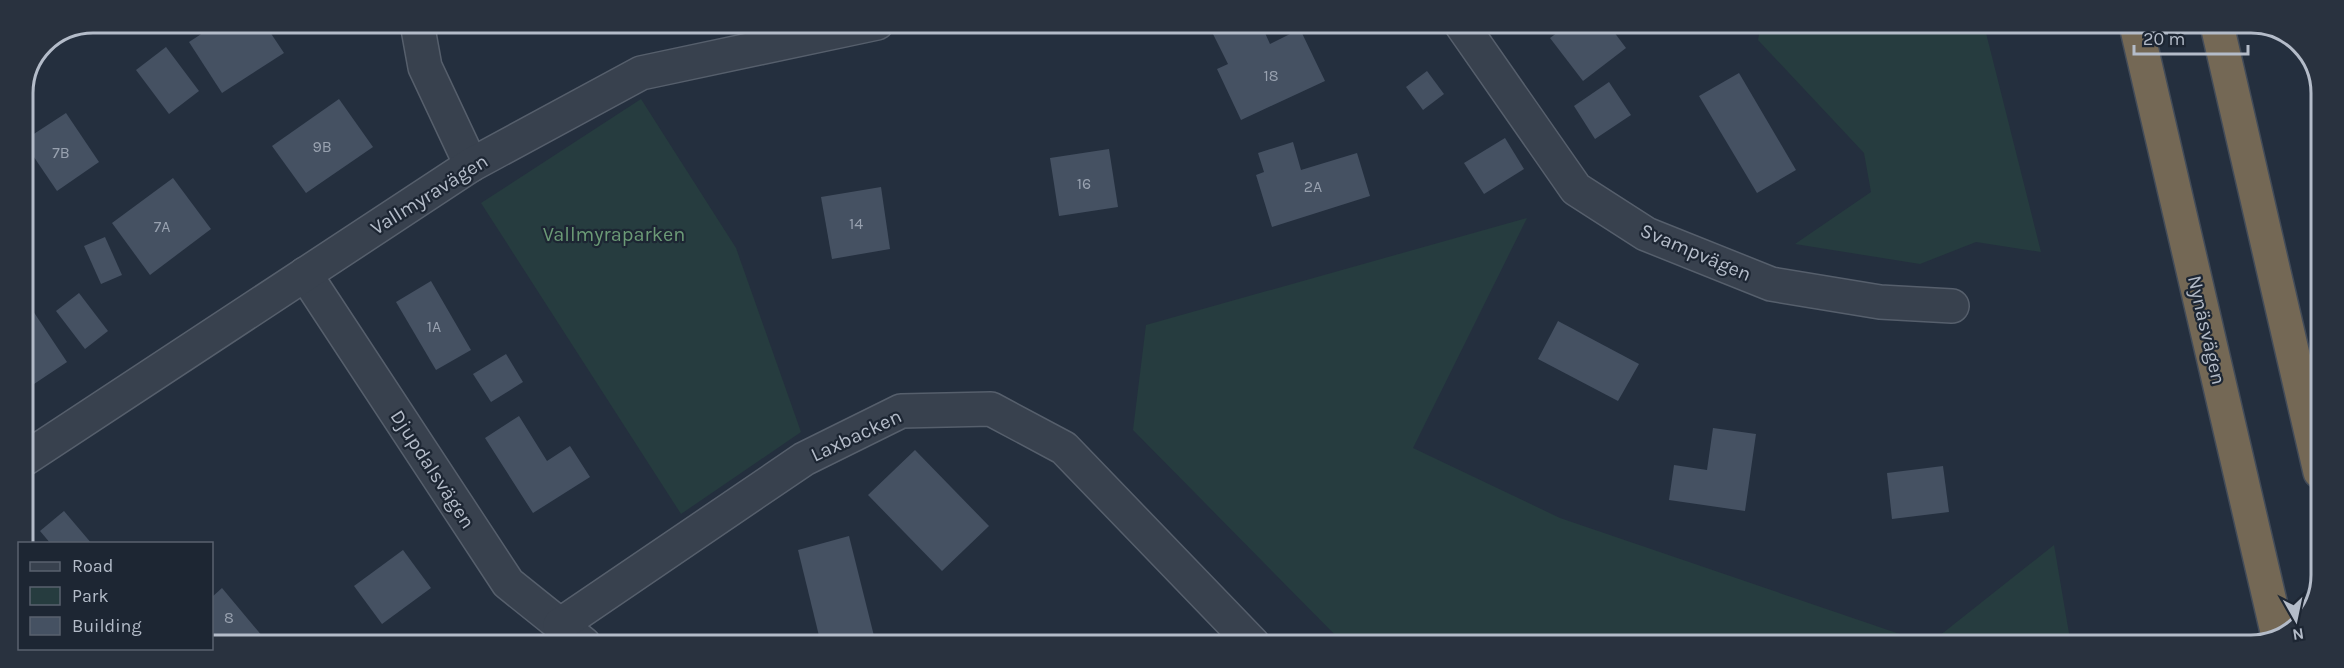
<svg xmlns="http://www.w3.org/2000/svg" width="2344" height="668" viewBox="0 0 2344 668" font-family="Karla,sans-serif">
	<style>
		.green { fill: #263c3f }
		.building { fill: #455162 }
		.lines { fill: none; stroke-linecap: round; stroke-linejoin: round }
		.street-casing { stroke: #565f6c; stroke-width: 36 }
		.highway-casing { stroke: #434c59; stroke-width: 36 }
		.street { stroke: #38414e; stroke-width: 33 }
		.highway { stroke: #746855; stroke-width: 33 }
		.labels { text-anchor: middle; stroke-width: 4.5; stroke-linejoin: round; paint-order: stroke }
		.number-label { font-size: 16px; fill: #98a1af }
		.street-label { font-size: 20px; fill: #b4bcc9; stroke: #1d2633 }
		.park-label { font-size: 20px; fill: #6b9a76; stroke: #1d2633 }
		.rim { fill: none; stroke: #b4bcc9; stroke-width: 3 }
	</style>
	<rect width="100%" height="100%" fill="#242f3e"/>
	<g class="green">
		<path d="M1761,24L1984,25L2041,252L1976,242L1920,264L1795,244L1871,192L1864,153L1758,40Z"/>
		<path d="M641,99L736,248L801,432L681,514L481,203Z"/>
		<path d="M1527,218L1413,448L1560,518L1929,644L2054,545L2071,645H1345L1133,430L1146,325Z"/>
	</g>
	<g class="building">
		<path d="M218,23H264L284,53L222,93L189,42Z"/>
		<path d="M1224,24H1261L1270,44L1300,29L1325,81L1241,120L1217,69L1228,64L1211,30Z"/>
		<path d="M1569,24H1608L1626,48L1583,81L1550,38Z"/>
		<path d="M166,47L199,91L169,114L136,70Z"/>
		<path d="M1427,71L1444,94L1423,110L1406,87Z"/>
		<path d="M1739,73L1796,170L1757,193L1699,96Z"/>
		<path d="M1609,82L1631,115L1595,139L1574,106Z"/>
		<path d="M339,99L373,147L306,193L272,146Z"/>
		<path d="M66,113L99,162L57,191L23,141Z"/>
		<path d="M1505,138L1524,169L1484,194L1464,163Z"/>
		<path d="M1293,142L1301,170L1357,153L1370,196L1272,227L1256,175L1264,172L1258,153Z"/>
		<path d="M1109,149L1118,207L1059,216L1050,158Z"/>
		<path d="M173,178L211,229L150,275L112,223Z"/>
		<path d="M881,187L890,249L832,259L821,197Z"/>
		<path d="M105,237L122,275L101,284L84,246Z"/>
		<path d="M431,281L471,350L436,370L396,302Z"/>
		<path d="M79,293L108,331L85,349L56,311Z"/>
		<path d="M23,296L67,362L28,388L23,380Z"/>
		<path d="M1558,321L1639,364L1618,401L1538,359Z"/>
		<path d="M506,354L523,382L491,402L473,374Z"/>
		<path d="M519,416L547,461L570,446L590,477L533,513L485,438Z"/>
		<path d="M1713,428L1756,434L1745,511L1669,500L1674,465L1707,470Z"/>
		<path d="M915,450L989,526L942,571L868,495Z"/>
		<path d="M1943,466L1949,512L1892,519L1887,473Z"/>
		<path d="M64,511L92,544H51L40,531Z"/>
		<path d="M849,536L876,644H821L798,550Z"/>
		<path d="M403,550L431,588L382,624L354,586Z"/>
		<path d="M222,588L263,637L255,643H212V597Z"/>
	</g>
	<g class="lines">
		<g class="street-casing">
			<g id="street">
				<path d="M417,23L425,67L471,165"/>
				<path d="M1461,24L1576,189L1646,234L1771,284L1880,302L1952,306"/>
				<path d="M305,274L508,583L584,644"/>
				<path d="M23,460L471,165L641,73L877,23"/>
				<path d="M560,625L804,459L901,411L991,409L1064,448L1253,644"/>
			</g>
		</g>
		<g class="highway-casing">
			<g id="highway">
				<path d="M2136,25L2278,636"/>
				<path d="M2217,25L2320,472"/>
			</g>
		</g>
		<use href="#street" class="street"/>
		<use href="#highway" class="highway"/>
	</g>
	<g class="labels">
		<g class="number-label">
			<text x="1271" y="81">18</text>
			<text x="322" y="152">9B</text>
			<text x="61" y="158">7B</text>
			<text x="1084" y="189">16</text>
			<text x="1313" y="192">2A</text>
			<text x="856" y="229">14</text>
			<text x="162" y="232">7A</text>
			<text x="434" y="332">1A</text>
			<text x="229" y="623">8</text>
		</g>
		<g class="street-label">
			<text transform="translate(429 194) rotate(-32)" y="7">Vallmyravägen</text>
			<text transform="translate(1696 252) rotate(23)" y="7">Svampvägen</text>
			<text transform="translate(2207 330) rotate(77)" y="7">Nynäsvägen</text>
			<text transform="translate(856 435) rotate(-25)" y="7">Laxbacken</text>
			<text transform="translate(433 469) rotate(57)" y="7">Djupdalsvägen</text>
		</g>
		<g class="park-label">
			<text x="614" y="241">Vallmyraparken</text>
		</g>
	</g>
	<path d="M0 0H2344V668H0ZM93 33H2251A60 60 0 0 1 2311 93V575A60 60 0 0 1 2251 635H93A60 60 0 0 1 33 575V93A60 60 0 0 1 93 33Z" fill="#29323f" fill-rule="evenodd"/>
	<path class="rim" d="M93 33H2251A60 60 0 0 1 2311 93V575A60 60 0 0 1 2251 635H93A60 60 0 0 1 33 575V93A60 60 0 0 1 93 33Z"/>
	<rect x="18" y="542" width="195" height="108" fill="#1d2633" stroke="#59626f" stroke-width="1.5"/>
	<rect x="30" y="562" width="30" height="9" fill="#38414e" stroke="#59626f" stroke-width="1.5"/>
	<text x="72" y="572" font-size="18" fill="#b4bcc9">Road</text>
	<rect x="30" y="587" width="30" height="18" fill="#263c3f" stroke="#59626f" stroke-width="1.5"/>
	<text x="72" y="602" font-size="18" fill="#b4bcc9">Park</text>
	<rect x="30" y="617" width="30" height="18" fill="#455162" stroke="#59626f" stroke-width="1.5"/>
	<text x="72" y="632" font-size="18" fill="#b4bcc9">Building</text>
	<g transform="translate(2296 620) rotate(171)" stroke="#1d2633" stroke-width="4.5" paint-order="stroke">
	<path d="M0-4.5L10 22L0 15L-10 22Z" fill="#b4bcc9"/>
	<text y="-9" font-size="16" font-weight="bold" text-anchor="middle" fill="#b4bcc9">N</text>
	</g>
	<path d="M2134 45v9h114v-9" fill="none" stroke="#b4bcc9" stroke-width="3"/>
	<text x="2143" y="45" font-size="18" fill="#b4bcc9" stroke="#1d2633" stroke-width="4.5" paint-order="stroke">20 m</text>
</svg>
